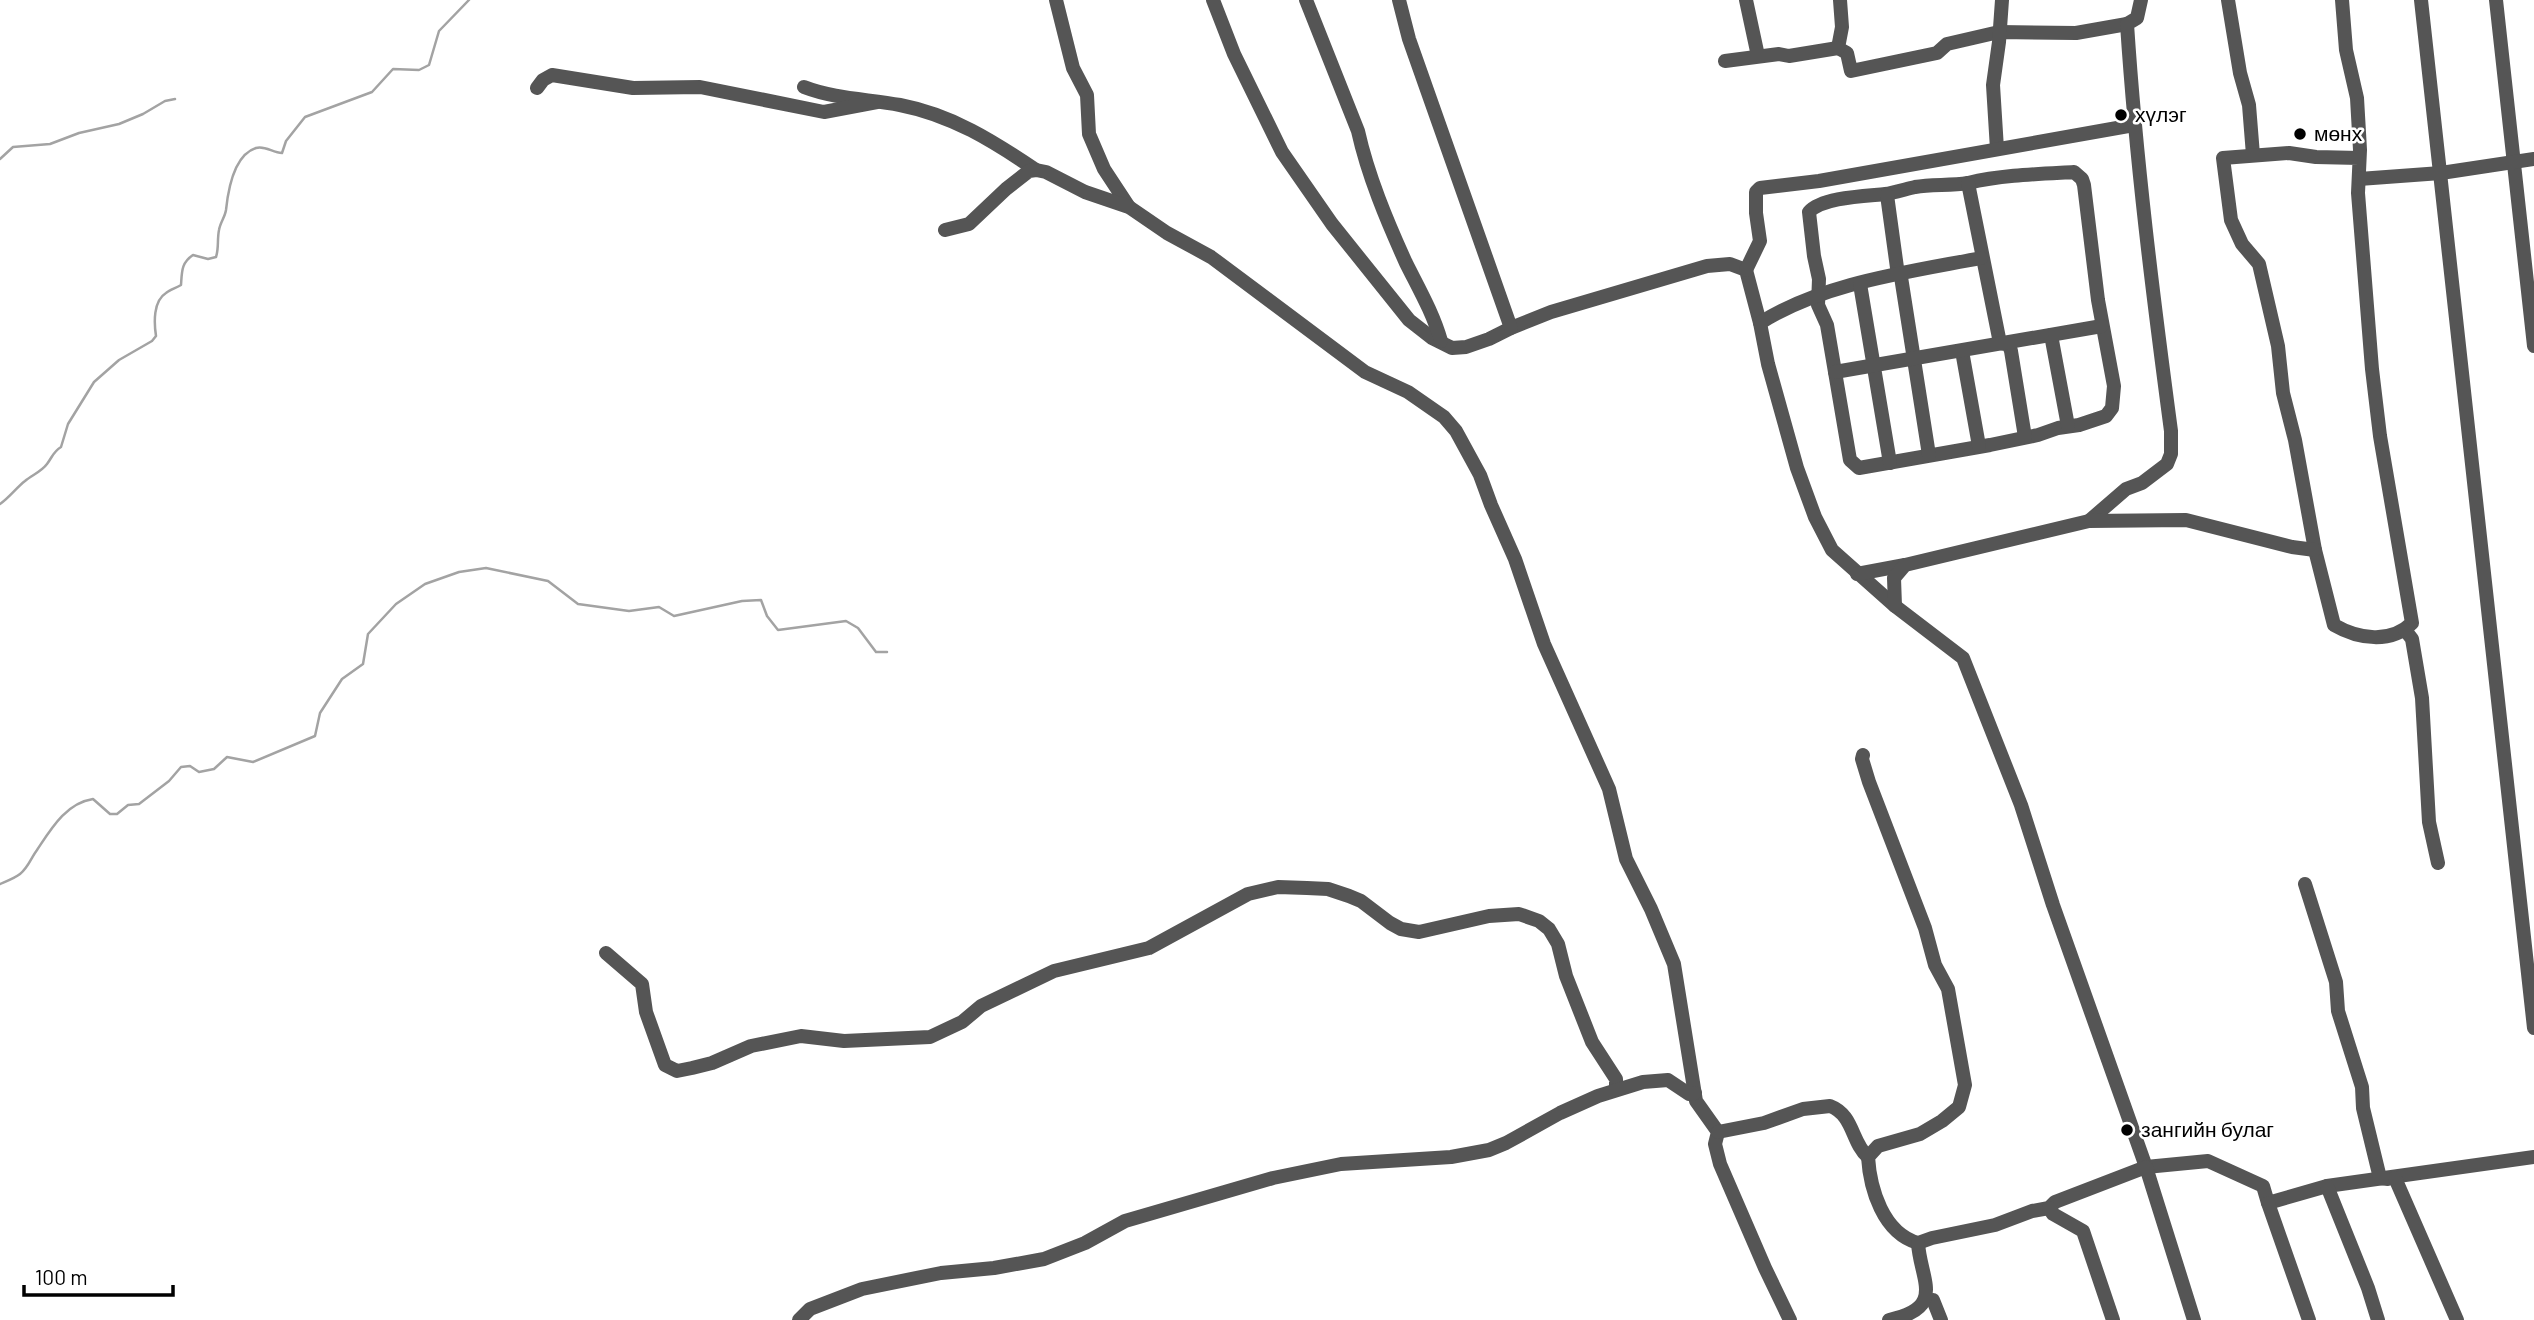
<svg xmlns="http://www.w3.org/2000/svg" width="2534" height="1320" viewBox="0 0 2534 1320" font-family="Barlow,sans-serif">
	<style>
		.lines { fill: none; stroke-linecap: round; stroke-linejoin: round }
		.stream { stroke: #a3a3a3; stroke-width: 2.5 }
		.minor { stroke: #555; stroke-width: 14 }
		.poi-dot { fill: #000; stroke: #fff; stroke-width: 2.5 }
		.labels { text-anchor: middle; stroke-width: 5; stroke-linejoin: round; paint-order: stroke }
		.poi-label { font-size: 21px; fill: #000; stroke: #fff; text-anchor: start }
	</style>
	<rect width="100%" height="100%" fill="#fff"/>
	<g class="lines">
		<g class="stream">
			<path d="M0,159L13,147L50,144L79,133L119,124L143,114L165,101L175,99"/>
			<path d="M0,504C10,497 16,488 25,481C32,475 41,472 47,464C53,456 53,452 61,447L68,424L94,382L119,360L152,341L156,336C154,323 153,301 166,293C170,290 176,288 181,285C182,272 181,263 193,255L208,259L216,257C219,248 217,240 219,230C220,223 225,217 226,210C228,191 234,155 256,148C265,145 273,153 282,153L286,141L305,117L372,92L393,69L419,70L429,65L439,31L469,0"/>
			<path d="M0,884C7,881 15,878 20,874C28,868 31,858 37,850C51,829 66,803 93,799L110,814H117L128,805L139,804L169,781L181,767L190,766L199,772L214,769L227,757L253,762L315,736L320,713L342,679L363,664L368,634L396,604L425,584L459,572L486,568L548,581L578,604L629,611L659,607L674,616L742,601L761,600L767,616L778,630L846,621L858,628L876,652H887"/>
		</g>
		<g class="minor">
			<path d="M1056,0L1073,68L1087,95L1089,134L1104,169L1129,207"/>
			<path d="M1213,0L1234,54L1282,152L1332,224L1409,320L1432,338L1452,348L1466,347L1489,339L1511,328L1551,312L1707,266L1730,264L1746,270L1760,323"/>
			<path d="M1306,0L1358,131C1368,176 1387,221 1406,263C1419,289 1433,313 1441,341"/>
			<path d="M1399,0L1409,39L1511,328"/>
			<path d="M1746,0L1758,56"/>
			<path d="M1840,0L1842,27L1838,48L1847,53L1851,71L1937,53L1947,44L1999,32L2076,33L2127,24"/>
			<path d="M2228,0L2240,73L2249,105L2253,155"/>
			<path d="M2342,0L2346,50L2357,98L2360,150L2358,193L2372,369L2380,436L2412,623C2391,644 2358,639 2334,625L2315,550L2295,440L2283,393L2278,346L2259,264L2242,244L2231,220L2223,158L2289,153L2316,157L2359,158"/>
			<path d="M2421,0L2534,1028"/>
			<path d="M2496,0L2534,346"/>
			<path d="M1725,61L1779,54L1789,56L1838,48"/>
			<path d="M804,87C835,99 868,99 900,105C952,115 993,141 1036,170"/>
			<path d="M537,88L543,80L552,75L633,88L700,87L824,112L877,102"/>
			<path d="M1997,149L1993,85L1999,42L2002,0"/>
			<path d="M2074,172L2082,179L2084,185L2098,300L2114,386L2112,408L2106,416L2079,425L2058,428L2038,435L1990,445L1859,468L1850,460L1827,325L1818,305L1819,279L1814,256L1809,212C1822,197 1866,196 1885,194C1893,193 1906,189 1915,187C1932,184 1950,186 1968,183C2002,175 2038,174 2074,172Z"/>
			<path d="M2359,179L2441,173L2534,159"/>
			<path d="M1968,183L2000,343L2009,345L2011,351L2025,437"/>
			<path d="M1887,195L1898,275L1901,277L1929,455"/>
			<path d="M945,230L969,224L1006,189L1029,171L1036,170L1046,172L1085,192L1129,207L1167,233L1211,257L1365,372L1408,392L1444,417L1456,431L1480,475L1491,505L1515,559L1544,644L1609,789L1626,859L1651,909L1674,964L1696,1101L1718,1132L1715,1144L1720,1164L1765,1268L1790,1320"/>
			<path d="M1981,258C1909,272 1823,283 1760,323L1768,364L1797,468L1815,517L1832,550L1895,606L1963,658L2021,805L2053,905L2146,1167L2208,1161L2263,1186L2268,1203L2327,1186L2534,1157"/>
			<path d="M1746,270L1760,241L1756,213V192L1760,188L1819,181L2134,125"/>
			<path d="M1860,284L1890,463"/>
			<path d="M2051,335L2068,426"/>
			<path d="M1962,351L1979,446"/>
			<path d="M1835,372L2102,326"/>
			<path d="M2089,521L2126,489L2142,483L2167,464L2171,454V431C2153,296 2136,161 2127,24L2137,18L2141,0"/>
			<path d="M1857,574L1905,565"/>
			<path d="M1895,606L1894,578L1905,565L2089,521L2186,520L2292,547L2315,550"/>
			<path d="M2405,630L2412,639L2422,698L2429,822L2438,863"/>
			<path d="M1863,755L1862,759L1869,782L1925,928L1935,965L1948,989L1965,1085L1959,1107L1942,1121L1920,1134L1878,1146L1868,1157C1870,1189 1883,1233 1918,1243L1932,1238L1995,1225L2032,1211L2049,1208L2055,1202L2146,1167L2194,1320"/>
			<path d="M2305,884L2336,982L2338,1011L2362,1087L2363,1108L2380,1178L2388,1179"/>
			<path d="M606,953L642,984L646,1012L665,1065L677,1071L692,1068L712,1063L751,1046L801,1036L844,1041L930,1037L962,1022L981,1006L1054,971L1149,948L1248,894L1278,887L1307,888L1328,889L1349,896L1361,901L1390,923L1401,929L1419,932L1489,916L1519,914L1539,921L1549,929L1558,944L1566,976L1592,1042L1616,1079V1089"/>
			<path d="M1718,1132L1764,1123L1803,1109L1830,1106C1854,1115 1851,1142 1868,1157"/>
			<path d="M2395,1178L2457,1320"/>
			<path d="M2327,1186L2368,1288L2378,1320"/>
			<path d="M2268,1203L2309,1320"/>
			<path d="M2049,1208L2053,1214L2083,1231L2113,1320"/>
			<path d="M1933,1300L1941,1320"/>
			<path d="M799,1320L810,1309L862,1289L941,1273L994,1268L1044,1259L1085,1243L1125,1221L1273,1178L1341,1164L1451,1157L1489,1150L1506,1143L1560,1113L1598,1096L1643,1082L1668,1080L1689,1094L1695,1093"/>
			<path d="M1889,1320C1947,1308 1920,1279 1918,1243"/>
		</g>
	</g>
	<g class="poi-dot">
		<circle cx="2121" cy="115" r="7"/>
		<circle cx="2300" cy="134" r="7"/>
		<circle cx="2127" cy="1130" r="7"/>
	</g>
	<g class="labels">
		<g class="poi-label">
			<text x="2135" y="122">хүлэг</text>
			<text x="2314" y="141">мөнх</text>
			<text x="2141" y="1137">зангийн булаг</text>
		</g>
	</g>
	<path d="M24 1285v10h149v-10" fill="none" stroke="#000000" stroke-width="3.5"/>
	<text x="35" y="1285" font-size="21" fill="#000000" stroke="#ffffff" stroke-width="5" paint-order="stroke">100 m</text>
</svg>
